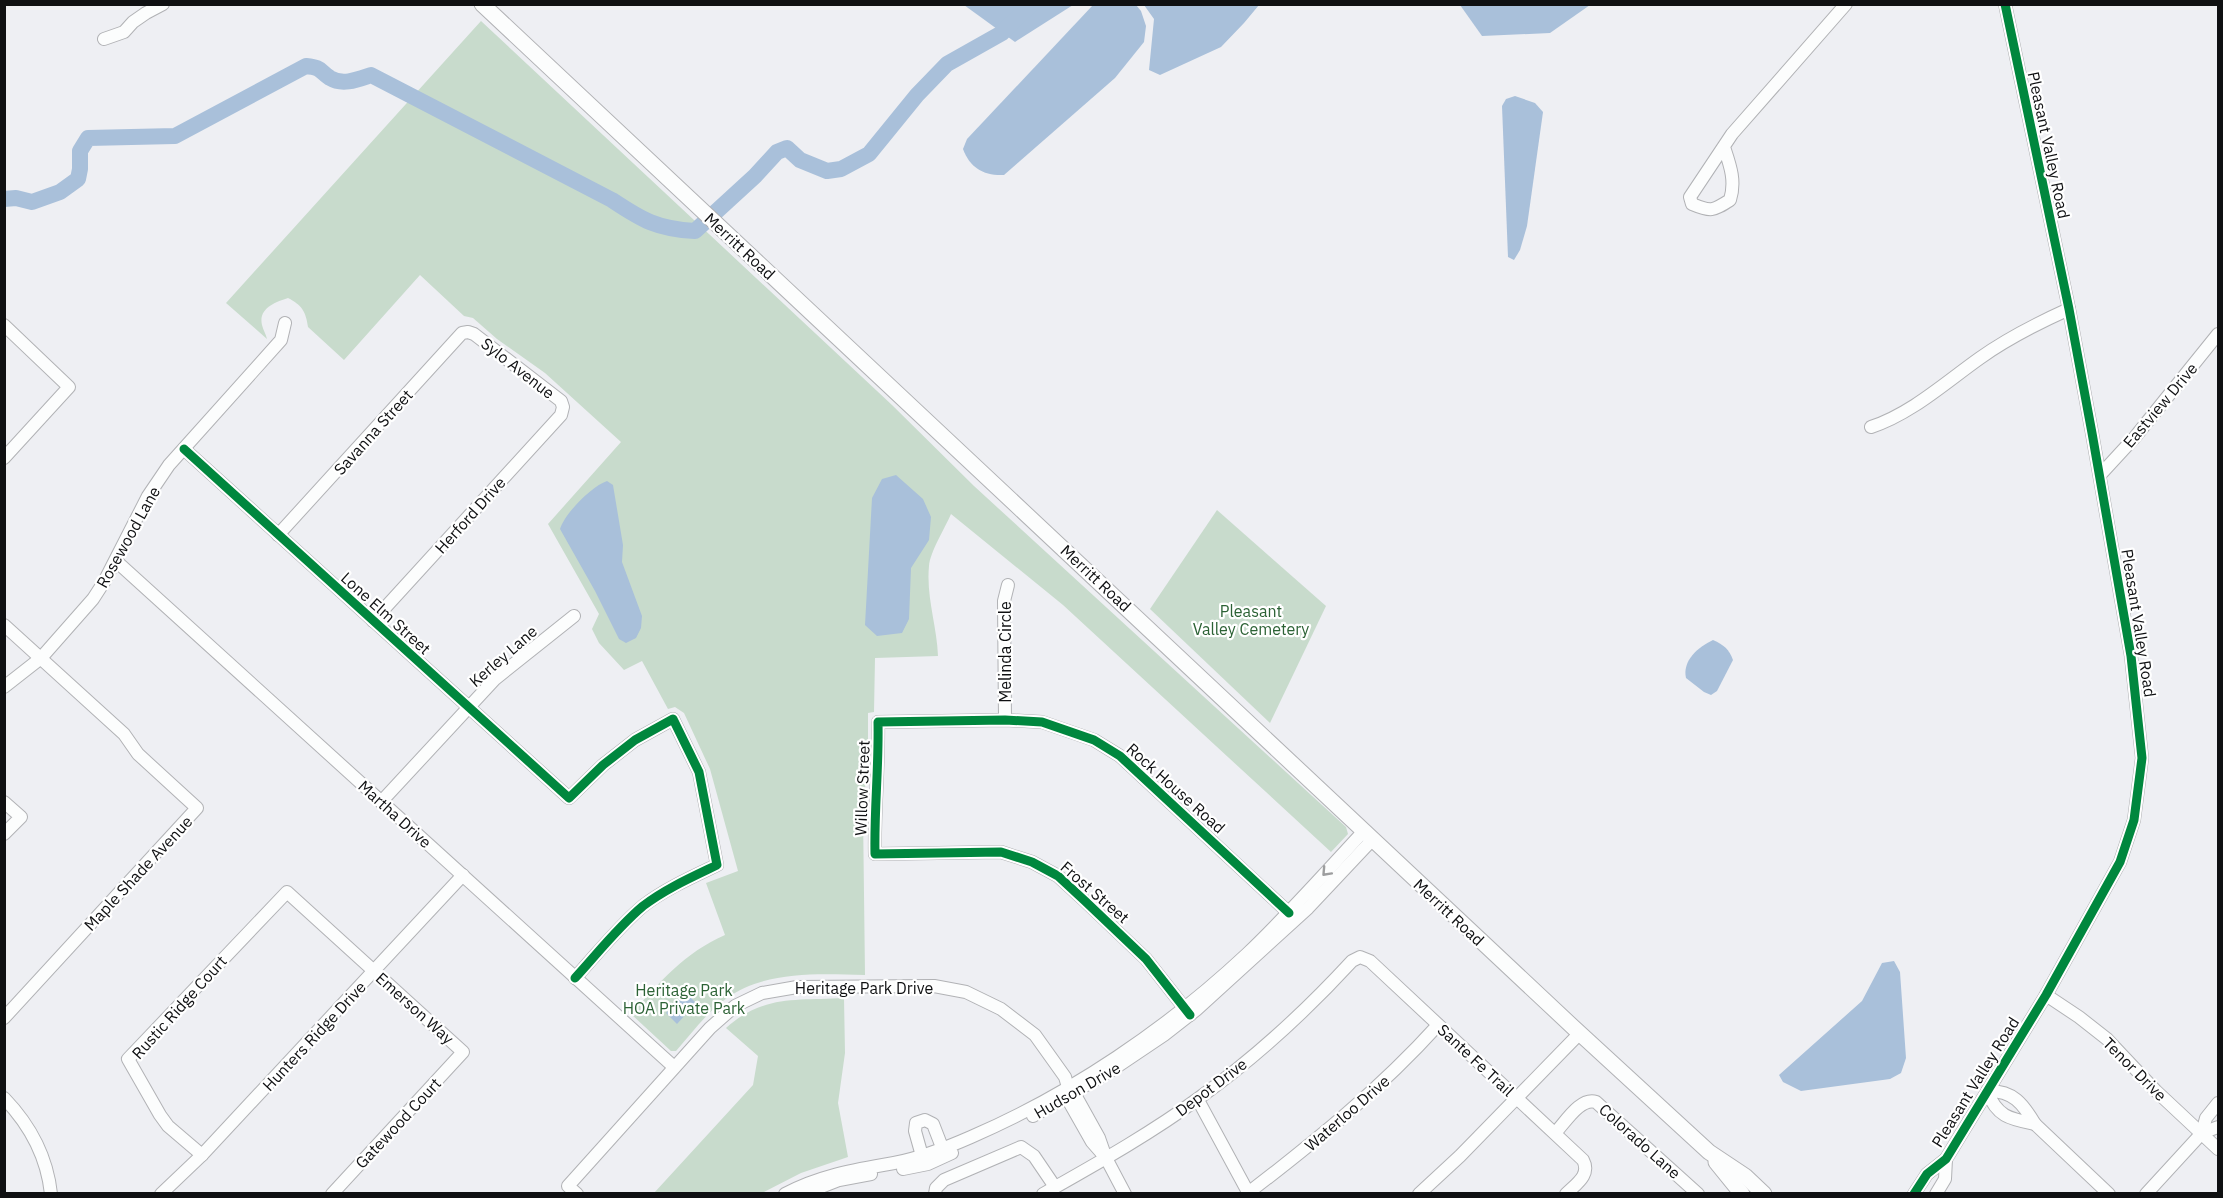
<svg xmlns="http://www.w3.org/2000/svg" width="2223" height="1198" viewBox="0 0 2223 1198" font-family="'IBM Plex Sans',sans-serif">
	<style>
		.green { fill: #c8dbcc }
		.water { fill: #a9c0da }
		.lines { fill: none; stroke-linecap: round; stroke-linejoin: round }
		.river { stroke: #a9c0da; stroke-width: 16 }
		.minor-casing { stroke: #b1b2b5; stroke-width: 14 }
		.major-casing { stroke: #b1b2b5; stroke-width: 17 }
		.minor { stroke: #fcfdfd; stroke-width: 12 }
		.major { stroke: #fcfdfd; stroke-width: 15 }
		.cycleway-casing { stroke: #fff; stroke-width: 13 }
		.cycleway { stroke: #00873e; stroke-width: 9 }
		.oneway { stroke: #9d9e9f }
		.labels { text-anchor: middle; stroke-width: 4.5; stroke-linejoin: round; paint-order: stroke }
		.street-label { font-size: 16px; fill: #0f1012; stroke: #fff }
		.park-label { font-size: 16px; fill: #2c6235; stroke: #fff }
	</style>
	<rect width="100%" height="100%" fill="#eeeff3"/>
	<g class="green">
		<path d="M481,21L892,405L974,486L1346,827L1348,834L1331,852L1063,605L951,514C945,528 930,552 929,566C926,597 937,626 938,656L875,658L874,712L868,713V755L863,813L865,975C819,974 767,970 727,998C707,1012 692,1033 676,1051H671L631,1014C661,981 684,953 725,935L706,883L738,871L710,769L684,713L675,707L668,709L642,661L624,670L599,643L592,629L599,614L548,524L621,442L545,373L497,339L473,318L464,316L420,275L344,360L308,327C306,312 302,305 288,298C276,302 258,308 262,325C263,330 266,334 267,339L226,303Z"/>
		<path d="M1217,510L1326,606L1270,723L1150,609Z"/>
		<path d="M844,998L845,1053L838,1103L848,1157L801,1173L762,1193H654L753,1085L758,1056L726,1028C764,994 797,1001 844,998Z"/>
	</g>
	<g class="water">
		<path d="M964,5H1073L1015,42Z"/>
		<path d="M1093,5H1136L1141,11L1146,26L1144,42L1115,78L1004,175C984,176 970,168 963,149L967,139Z"/>
		<path d="M1144,5H1259L1244,23L1221,47L1160,75L1149,70L1154,19Z"/>
		<path d="M1460,5H1590L1550,33L1482,36Z"/>
		<path d="M1515,96L1535,103L1543,112L1527,226L1520,250L1514,260L1508,257L1502,106L1506,99Z"/>
		<path d="M896,475L923,499L931,517L929,540L911,568L909,619L902,633L877,636L865,625L872,498L882,479Z"/>
		<path d="M607,481L613,485L623,545L622,562L642,616L641,628L636,638L626,643L619,639L595,591L560,529C565,513 592,486 607,481Z"/>
		<path d="M1713,640C1724,645 1729,649 1733,660L1717,691L1711,695L1704,692L1686,678C1682,661 1698,647 1713,640Z"/>
		<path d="M1894,961L1900,972L1906,1058L1901,1073L1890,1079L1801,1091L1783,1082L1779,1075L1862,1001L1882,963Z"/>
		<path d="M685,992L696,1003L677,1024L666,1013Z"/>
	</g>
	<g class="lines">
		<path class="river" d="M4,199L16,198L32,202L60,192L78,179L80,169V151L88,138L175,136L306,66C323,68 318,70 330,78C343,86 359,79 371,75L612,200C642,220 657,229 695,231L755,176L777,152L787,148L800,160L827,171L841,169L869,154L917,95L947,64L1002,33L1031,4"/>
		<g class="minor-casing">
			<g id="minor">
				<path d="M104,39L124,32L133,22L146,13L163,4"/>
				<path d="M1724,147C1730,165 1736,181 1730,200C1713,211 1711,212 1692,204L1690,197L1732,134L1846,4"/>
				<path d="M4,325L69,387L4,458"/>
				<path d="M1871,427C1911,414 1946,382 1980,358C2008,338 2038,323 2069,309"/>
				<path d="M184,449L569,798L603,765L635,740L673,719L699,772L717,865C692,877 665,889 643,906C618,927 597,954 575,978"/>
				<path d="M2100,475L2135,437L2218,334"/>
				<path d="M278,535L462,333L468,332L474,334L561,401L563,407L561,415L373,621"/>
				<path d="M116,561L674,1067"/>
				<path d="M4,625L124,734L138,754L197,808L4,1018"/>
				<path d="M4,687L41,658L93,599L104,582L148,496L169,465L281,340L285,323"/>
				<path d="M1005,720L1004,601L1008,585"/>
				<path d="M4,802L21,817L4,834"/>
				<path d="M381,802L495,679L574,616"/>
				<path d="M2046,995L2079,1017L2107,1039L2156,1091L2218,1149"/>
				<path d="M1190,1015L1146,959L1085,901L1058,876L1032,862L1001,852L875,854C874,810 879,767 878,722L1005,720L1042,722L1094,740L1120,756L1289,913"/>
				<path d="M1068,1088L1074,1093L1099,1138L1106,1158L1125,1194"/>
				<path d="M1987,1091C2013,1090 2023,1104 2035,1124C2010,1119 1997,1117 1987,1091Z"/>
				<path d="M4,1098C30,1125 47,1156 51,1194"/>
				<path d="M1198,1100L1249,1194"/>
				<path d="M1033,1116L1112,1070L1164,1035L1196,1010L1308,908L1372,840"/>
				<path d="M2035,1124L2109,1194"/>
				<path d="M1555,1133C1565,1123 1580,1097 1596,1102L1698,1194"/>
				<path d="M2202,1133L2206,1118L2218,1103"/>
				<path d="M202,1155L168,1126L160,1115L128,1059L287,892L463,1052L332,1194"/>
				<path d="M924,1163L915,1131L916,1123L925,1120L933,1124L945,1155"/>
				<path d="M903,1169L928,1164L952,1153"/>
				<path d="M1248,1193C1316,1141 1381,1088 1438,1025"/>
				<path d="M161,1194L202,1155L463,875"/>
				<path d="M577,1194L568,1186L710,1028L735,1006L762,993L797,987L934,986L966,992L1001,1009L1035,1035L1065,1077L1068,1087L1067,1098L1092,1142L1106,1158"/>
				<path d="M785,1194C820,1175 855,1170 894,1163C921,1158 946,1148 971,1137C1071,1094 1168,1028 1247,954C1288,915 1325,873 1363,832"/>
				<path d="M803,1194L839,1180L871,1174"/>
				<path d="M935,1194L936,1188L944,1180L1021,1147L1034,1156L1055,1187"/>
				<path d="M1043,1194C1096,1164 1150,1134 1199,1098C1255,1058 1305,1012 1352,961L1360,957L1370,961L1583,1160C1591,1175 1576,1184 1566,1194"/>
				<path d="M1419,1194L1460,1156L1580,1033"/>
				<path d="M1914,1194L1927,1174L1946,1159L2046,995L2120,862L2134,820L2142,758L2131,656L2092,433L2069,309L2005,4"/>
				<path d="M1936,1194L1945,1179L1946,1159"/>
				<path d="M2146,1194L2202,1133L2218,1127"/>
			</g>
		</g>
		<g class="major-casing">
			<g id="major">
				<path d="M482,4L1574,1028L1709,1152L1745,1176L1764,1194"/>
				<path d="M1716,1162L1742,1194"/>
			</g>
		</g>
		<use href="#minor" class="minor"/>
		<use href="#major" class="major"/>
		<g class="cycleway-casing">
			<g id="cycleway">
				<path d="M184,449L569,798L603,765L635,740L673,719L699,772L717,865C692,877 665,889 643,906C618,927 597,954 575,978"/>
				<path d="M1190,1015L1146,959L1085,901L1058,876L1032,862L1001,852L875,854C874,810 879,767 878,722L1005,720L1042,722L1094,740L1120,756L1289,913"/>
				<path d="M1914,1194L1927,1174L1946,1159L2046,995L2120,862L2134,820L2142,758L2131,656L2092,433L2069,309L2005,4"/>
			</g>
		</g>
		<use href="#cycleway" class="cycleway"/>
	</g>
	<defs><path id="oneway-chevron" d="M-2-3.5L2.5 0L-2 3.5" fill="none" stroke-width="1.6" stroke-linecap="round" stroke-linejoin="round" transform="scale(1.5)"/></defs>
	<use class="oneway" href="#oneway-chevron" transform="translate(1326 872) rotate(133)"/>
	<g class="labels">
		<g class="street-label">
			<text transform="translate(2049 145) rotate(78)" y="6">Pleasant Valley Road</text>
			<text transform="translate(740 246) rotate(43)" y="6">Merritt Road</text>
			<text transform="translate(518 368) rotate(38)" y="6">Sylo Avenue</text>
			<text transform="translate(2160 405) rotate(-50)" y="6">Eastview Drive</text>
			<text transform="translate(373 432) rotate(-48)" y="6">Savanna Street</text>
			<text transform="translate(470 515) rotate(-48)" y="6">Herford Drive</text>
			<text transform="translate(128 537) rotate(-61)" y="6">Rosewood Lane</text>
			<text transform="translate(1096 578) rotate(43)" y="6">Merritt Road</text>
			<text transform="translate(386 613) rotate(42)" y="6">Lone Elm Street</text>
			<text transform="translate(2139 623) rotate(81)" y="6">Pleasant Valley Road</text>
			<text transform="translate(1005 652) rotate(-90)" y="6">Melinda Circle</text>
			<text transform="translate(503 656) rotate(-41)" y="6">Kerley Lane</text>
			<text transform="translate(862 788) rotate(-88)" y="6">Willow Street</text>
			<text transform="translate(1176 788) rotate(42)" y="6">Rock House Road</text>
			<text transform="translate(395 814) rotate(42)" y="6">Martha Drive</text>
			<text transform="translate(138 873) rotate(-47)" y="6">Maple Shade Avenue</text>
			<text transform="translate(1095 892) rotate(41)" y="6">Frost Street</text>
			<text transform="translate(1449 912) rotate(43)" y="6">Merritt Road</text>
			<text x="864" y="994">Heritage Park Drive</text>
			<text transform="translate(179 1007) rotate(-48)" y="6">Rustic Ridge Court</text>
			<text transform="translate(415 1008) rotate(42)" y="6">Emerson Way</text>
			<text transform="translate(314 1036) rotate(-47)" y="6">Hunters Ridge Drive</text>
			<text transform="translate(1476 1060) rotate(43)" y="6">Sante Fe Trail</text>
			<text transform="translate(2135 1069) rotate(45)" y="6">Tenor Drive</text>
			<text transform="translate(1975 1082) rotate(-58)" y="6">Pleasant Valley Road</text>
			<text transform="translate(1211 1087) rotate(-37)" y="6">Depot Drive</text>
			<text transform="translate(1077 1090) rotate(-30)" y="6">Hudson Drive</text>
			<text transform="translate(1347 1113) rotate(-41)" y="6">Waterloo Drive</text>
			<text transform="translate(398 1123) rotate(-47)" y="6">Gatewood Court</text>
			<text transform="translate(1640 1141) rotate(42)" y="6">Colorado Lane</text>
		</g>
		<g class="park-label">
			<text x="1251" y="617">Pleasant<tspan x="1251" dy="18">Valley Cemetery</tspan></text>
			<text x="684" y="996">Heritage Park<tspan x="684" dy="18">HOA Private Park</tspan></text>
		</g>
	</g>
	<rect width="2223" height="1198" fill="none" stroke="#0f1012" stroke-width="12"/>
</svg>
